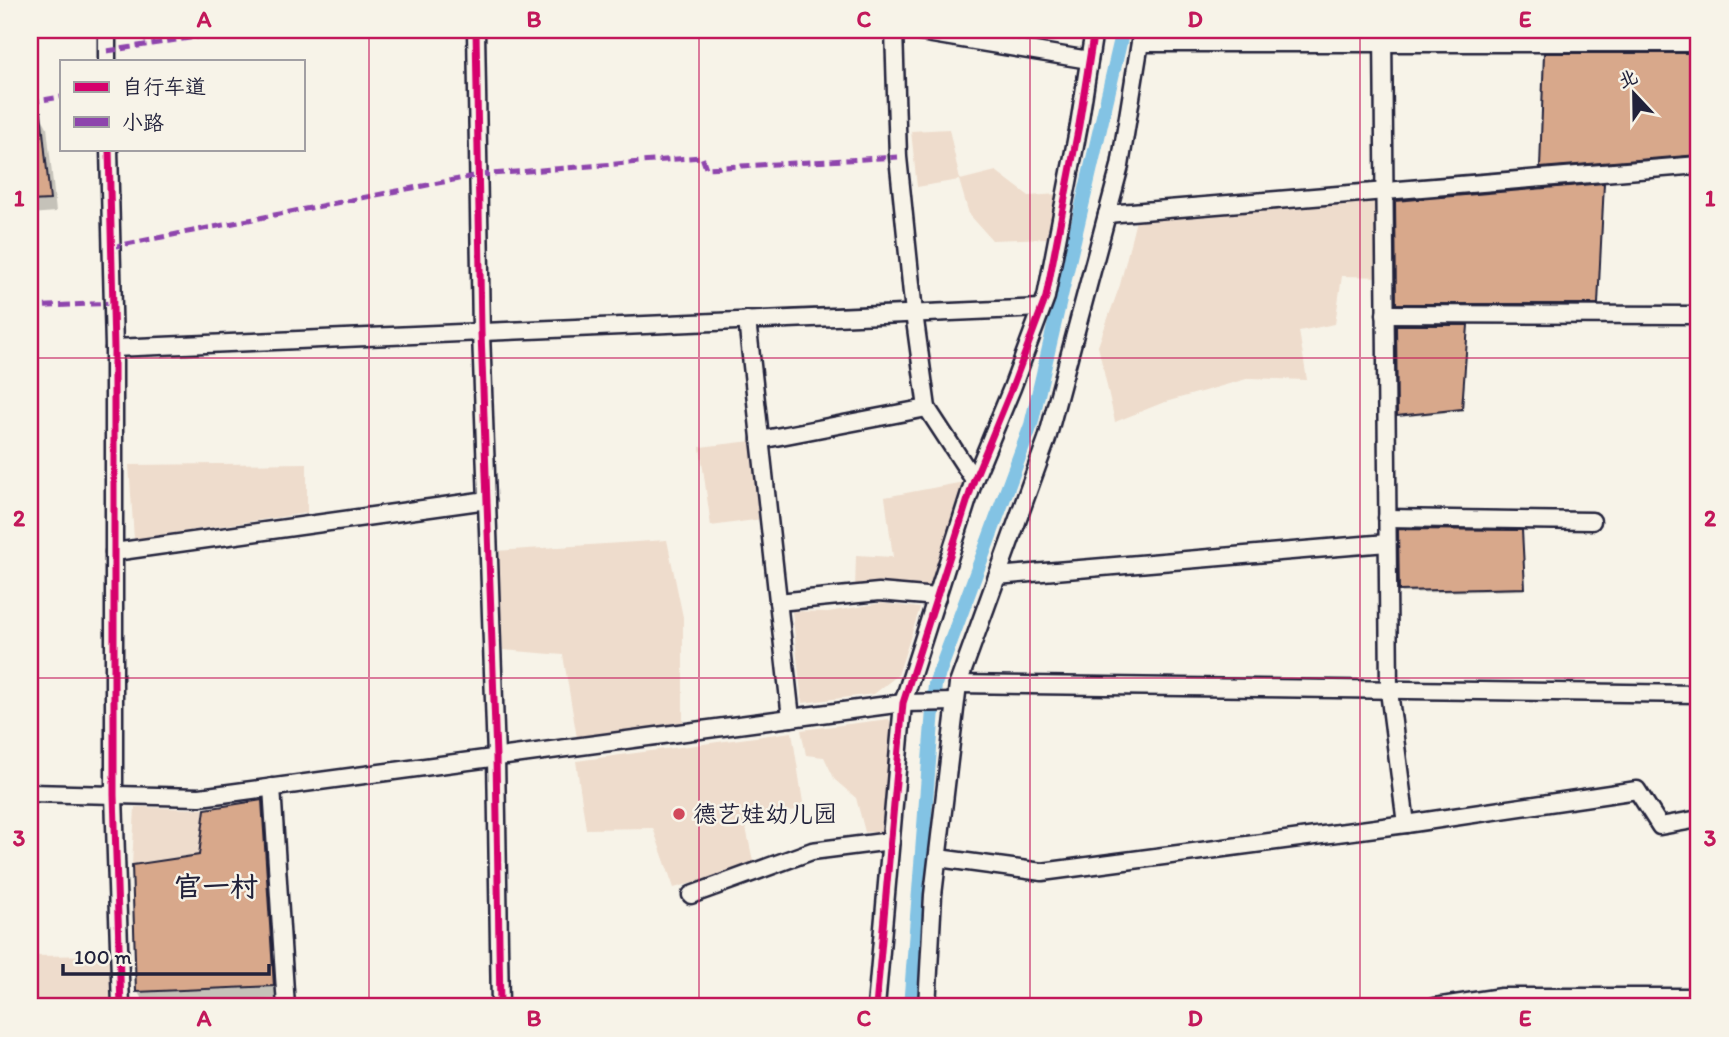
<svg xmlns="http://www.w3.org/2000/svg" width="1729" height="1037" viewBox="0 0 1729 1037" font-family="Itim,'LXGW WenKai TC',sans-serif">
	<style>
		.built { fill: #eedccc }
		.shadow { fill: #0003 }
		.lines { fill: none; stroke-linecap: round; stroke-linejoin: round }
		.canal { stroke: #83c3e4; stroke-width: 14 }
		.building { fill: #d8a88b; stroke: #22223b; stroke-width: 2 }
		.minor-casing { stroke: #22223b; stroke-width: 21 }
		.minor { stroke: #f7f3e8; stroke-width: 16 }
		.quiet { stroke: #8e44ad; stroke-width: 5; stroke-dasharray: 10 5; stroke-linecap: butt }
		.cycleway-casing { stroke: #f7f3e8; stroke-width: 11 }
		.cycleway { stroke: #d6006c; stroke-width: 7 }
		.grid { fill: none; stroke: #c2185b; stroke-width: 2; stroke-opacity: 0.55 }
		.poi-dot { fill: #d1495b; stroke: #f7f3e8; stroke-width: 2.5 }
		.labels { text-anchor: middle; stroke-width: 5; stroke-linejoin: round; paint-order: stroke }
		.poi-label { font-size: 24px; fill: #22223b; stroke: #f7f3e8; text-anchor: start }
		.quarter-label { font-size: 28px; font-weight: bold; fill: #22223b; stroke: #f7f3e8 }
		.neatline { fill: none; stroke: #c2185b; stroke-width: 2.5 }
		.grid-label { font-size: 23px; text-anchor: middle; font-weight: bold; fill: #c2185b }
	</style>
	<rect width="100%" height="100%" fill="#f7f3e8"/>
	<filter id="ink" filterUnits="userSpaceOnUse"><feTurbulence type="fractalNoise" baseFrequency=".0143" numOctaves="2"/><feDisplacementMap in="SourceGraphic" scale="14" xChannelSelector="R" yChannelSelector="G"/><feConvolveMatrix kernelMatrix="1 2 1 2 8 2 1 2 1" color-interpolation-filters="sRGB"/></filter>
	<g filter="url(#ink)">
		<g class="built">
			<path d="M949,129L960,180L996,171L1029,196L1058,194L1048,238L992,240L969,214L959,180L917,187L911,131Z"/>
			<path d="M1384,199L1385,277L1342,276L1335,324L1299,331L1307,380L1250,378L1162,403L1115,422L1098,346L1120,285L1136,220Z"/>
			<path d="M760,440L769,518L711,526L700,447Z"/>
			<path d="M307,463V513L134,539L129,465Z"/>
			<path d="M974,480L937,597L855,589L856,555L893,557L885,497Z"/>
			<path d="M667,540L683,617V723L577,738L563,655L503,650L496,551Z"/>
			<path d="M881,603L920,608L898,675L874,694L802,703L792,611L828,612Z"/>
			<path d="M889,719L900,740L892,833L865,832L856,798L835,780L824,757L806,755L801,730Z"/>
			<path d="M792,732L804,809L744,818L754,866L674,888L653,828L586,829L576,761Z"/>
			<path d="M135,807L205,809L199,855L132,865Z"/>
			<path d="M113,955L115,1007H30V956Z"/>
		</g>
		<g class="shadow">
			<path d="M1547,30H1699V34H1548Z"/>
			<path d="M1546,55H1699V157L1543,169Z"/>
			<path d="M40,114L47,127L56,212L30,214V115Z"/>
			<path d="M1699,177V242H1698L1694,178Z"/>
			<path d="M1603,185L1598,306L1399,305L1398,303Z"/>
			<path d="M1467,327L1463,411L1400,417L1399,415Z"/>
			<path d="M1522,535L1525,590L1402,593L1400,590Z"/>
			<path d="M261,802L269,815L281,999L145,1005L138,992L201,856Z"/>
		</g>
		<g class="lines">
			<path class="canal" d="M910,1007L935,684L1031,425L1123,30"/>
		</g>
		<g class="building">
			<path d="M1545,30H1699V33L1545,32Z"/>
			<path d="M1544,53H1699V155L1540,168Z"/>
			<path d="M41,112L50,200L30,201V113Z"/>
			<path d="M1604,183L1598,304H1396L1395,201Z"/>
			<path d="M1396,325H1468L1462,409L1397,416Z"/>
			<path d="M1398,529L1522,530L1525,588L1399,591Z"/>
			<path d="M262,800L274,986L136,992L132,865L199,855L205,809Z"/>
		</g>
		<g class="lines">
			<g class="minor-casing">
				<g id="minor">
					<path d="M107,30V61"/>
					<path d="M476,30L481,332L496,757L500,1007"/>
					<path d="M894,30L898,157L914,313L927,408L974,480"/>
					<path d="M908,30L1089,60"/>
					<path d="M1383,30L1389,691L1406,824"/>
					<path d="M1140,43H1699"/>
					<path d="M109,149L114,348V795L121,1007"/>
					<path d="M1107,214L1699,165"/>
					<path d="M1385,314L1699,315"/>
					<path d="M747,320L791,718"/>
					<path d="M114,348L1041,308"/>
					<path d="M760,440L927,408"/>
					<path d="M1387,518L1592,521"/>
					<path d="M114,552L487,500"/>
					<path d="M997,576L1387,543"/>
					<path d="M778,602L879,592L937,597"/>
					<path d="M958,684L1699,694"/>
					<path d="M272,787L286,1007"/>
					<path d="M30,793L200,797L903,703L955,702"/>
					<path d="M938,858L1042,872L1406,824L1637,790L1660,826L1699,819"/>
					<path d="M691,895L812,851L891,841"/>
					<path d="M876,1007L903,703L974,480L1012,388L1046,297L1079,125L1094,30"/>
					<path d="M927,1007L933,895L958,684L1047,439L1120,166L1142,30"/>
					<path d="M1435,1007L1501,997H1699"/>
				</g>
			</g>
			<use href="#minor" class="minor"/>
			<g class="quiet">
				<path d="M107,51L240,30"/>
				<path d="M30,102L61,97"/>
				<path d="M111,247L479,175L702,157L706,168L898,157"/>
				<path d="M30,307L113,303"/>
			</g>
			<g class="cycleway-casing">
				<g id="cycleway">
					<path d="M476,30L481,332L496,757L500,1007"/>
					<path d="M109,149L114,348V795L121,1007"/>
					<path d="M876,1007L903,703L974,480L1012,388L1046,297L1079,125L1094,30"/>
				</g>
			</g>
			<use href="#cycleway" class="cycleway"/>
		</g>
	</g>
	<path class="grid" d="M369,30V1007M699,30V1007M1030,30V1007M1360,30V1007M30,358H1699M30,678H1699"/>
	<circle class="poi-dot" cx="679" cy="814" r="7"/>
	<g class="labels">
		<g class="poi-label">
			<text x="693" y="822">德艺娃幼儿园</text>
		</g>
		<g class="quarter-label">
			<text x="216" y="896">官一村</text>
		</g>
	</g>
	<rect width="1729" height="1037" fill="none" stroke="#f7f3e8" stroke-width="77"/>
	<rect x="60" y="60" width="245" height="91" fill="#f7f3e8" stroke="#a29fa3" stroke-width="2"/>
	<rect x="74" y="82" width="35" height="10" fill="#d6006c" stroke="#a29fa3" stroke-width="2"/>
	<text x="122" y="94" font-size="21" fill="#22223b">自行车道</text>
	<rect x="74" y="117" width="35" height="10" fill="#8e44ad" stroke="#a29fa3" stroke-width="2"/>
	<text x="122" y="130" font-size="21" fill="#22223b">小路</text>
	<g transform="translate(1634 94) rotate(338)" stroke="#f7f3e8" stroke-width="5" paint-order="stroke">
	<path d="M0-5L12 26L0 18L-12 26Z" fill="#22223b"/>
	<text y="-10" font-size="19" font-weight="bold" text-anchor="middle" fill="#22223b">北</text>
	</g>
	<path d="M63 964v10h206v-10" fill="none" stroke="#22223b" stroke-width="3.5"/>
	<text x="74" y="964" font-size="21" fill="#22223b" stroke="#f7f3e8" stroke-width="5" paint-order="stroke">100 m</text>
	<rect x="38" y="38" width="1652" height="960" class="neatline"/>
	<g class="grid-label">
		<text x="204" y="27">A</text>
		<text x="534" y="27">B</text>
		<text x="864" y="27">C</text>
		<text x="1195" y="27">D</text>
		<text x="1525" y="27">E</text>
		<text x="19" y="206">1</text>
		<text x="1710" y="206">1</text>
		<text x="19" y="526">2</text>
		<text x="1710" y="526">2</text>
		<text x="19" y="846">3</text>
		<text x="1710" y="846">3</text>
		<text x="204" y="1026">A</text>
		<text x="534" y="1026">B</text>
		<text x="864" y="1026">C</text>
		<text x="1195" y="1026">D</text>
		<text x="1525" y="1026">E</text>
	</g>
</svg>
